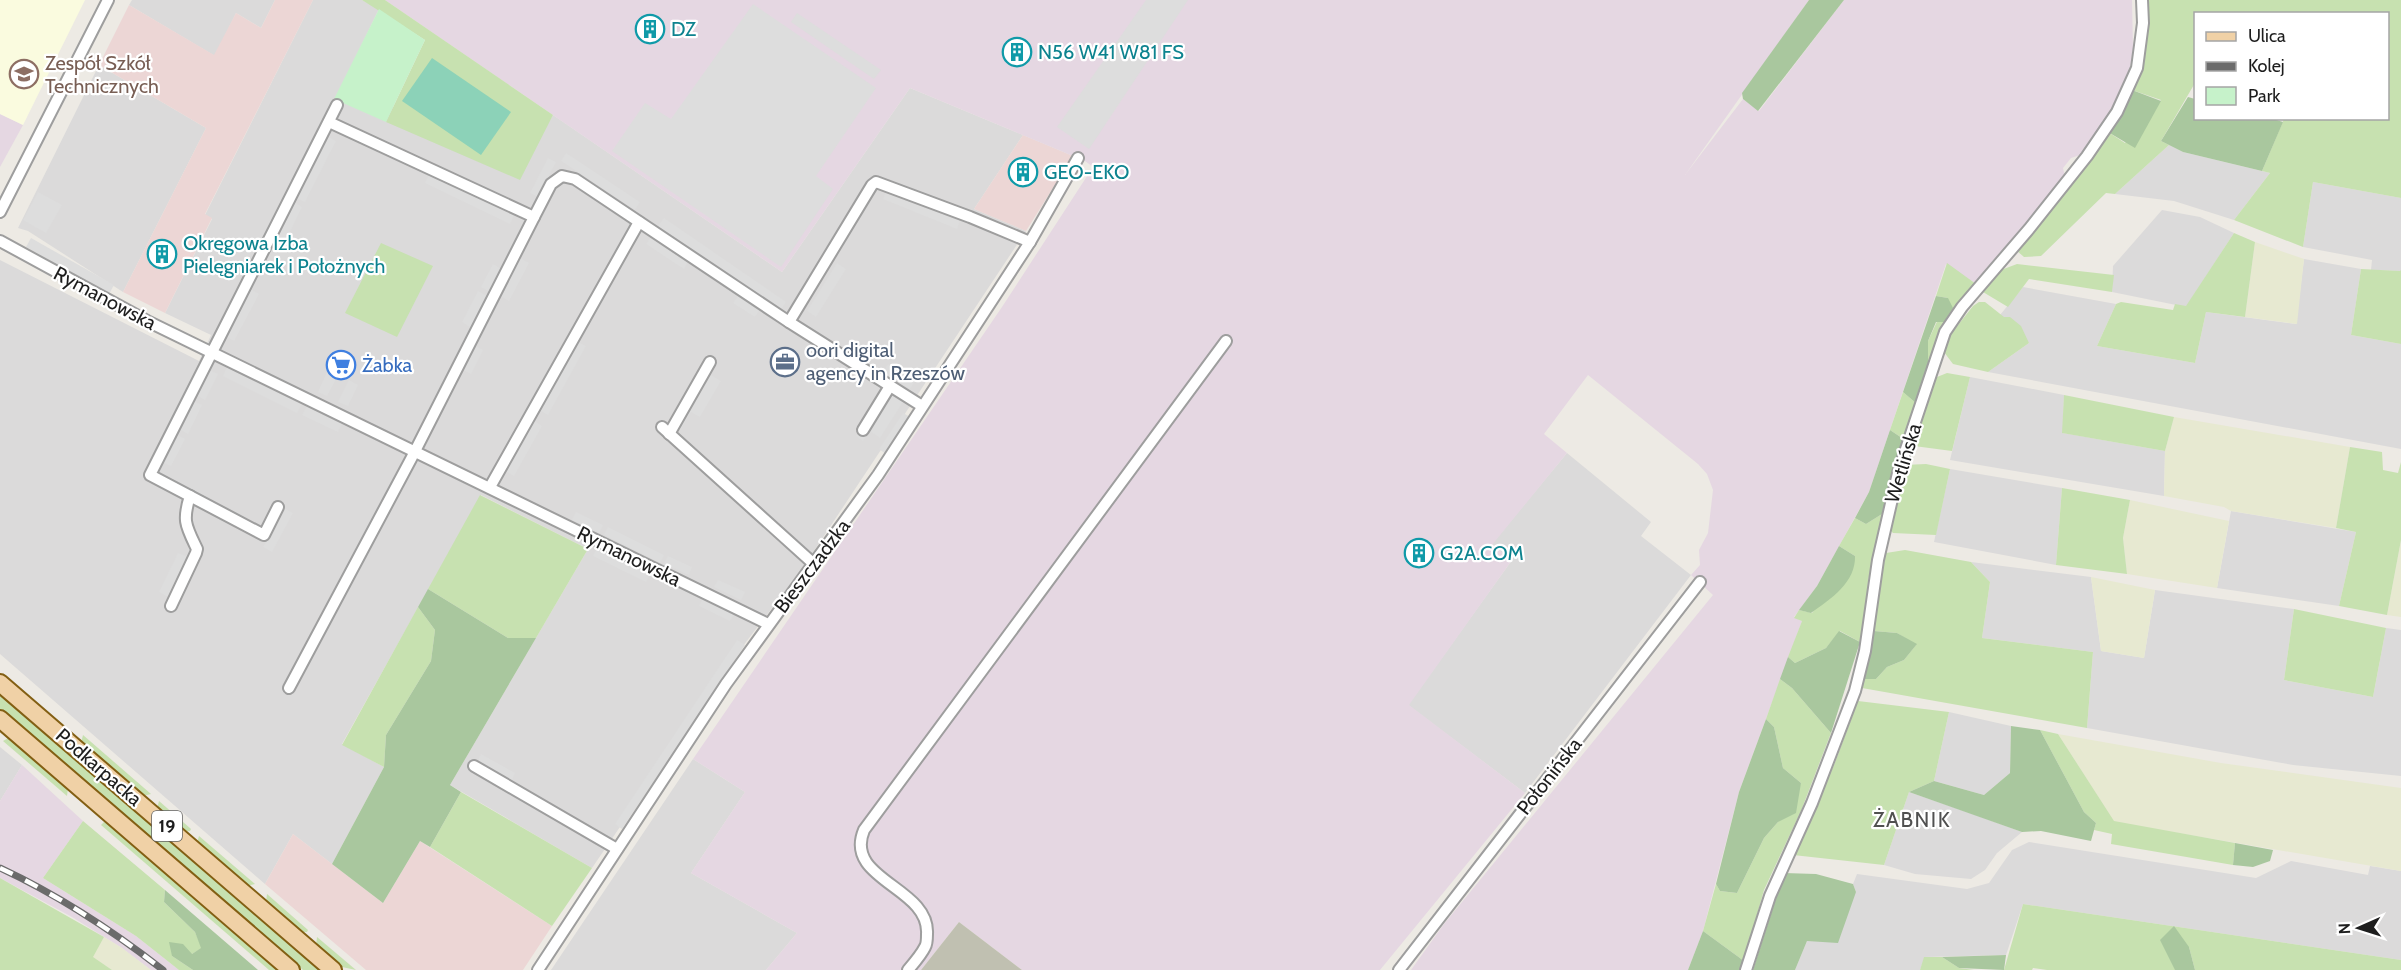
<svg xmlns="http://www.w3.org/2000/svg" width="2401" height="970" viewBox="0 0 2401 970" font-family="Cabin,sans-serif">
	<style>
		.residential { fill: #dbdada }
		.commercial { fill: #ecd6d5 }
		.industrial { fill: #e5d7e2 }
		.education { fill: #fafbdf }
		.construction { fill: #c0c0b1 }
		.farmland { fill: #e7e9d1 }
		.grass { fill: #c7e1b0 }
		.forest { fill: #a9c79e }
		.park { fill: #c6f2ca }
		.pitch { fill: #8cd2b8 }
		.parking { fill: #ddd }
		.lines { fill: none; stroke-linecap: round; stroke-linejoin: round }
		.street-casing { stroke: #9e9e9e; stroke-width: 14 }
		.primary-casing { stroke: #835f13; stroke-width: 20 }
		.street { stroke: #fff; stroke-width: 10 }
		.primary { stroke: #f0d1a6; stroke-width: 16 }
		.rail-casing { stroke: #6b6b6b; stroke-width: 7 }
		.rail { stroke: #fff; stroke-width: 4.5; stroke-dasharray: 14; stroke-linecap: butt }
		.labels { text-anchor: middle; stroke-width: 4.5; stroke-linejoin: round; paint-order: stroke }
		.shield { fill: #fff; stroke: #616161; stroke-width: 1.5 }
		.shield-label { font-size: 18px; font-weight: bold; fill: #1d1d1d }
		.culture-label { font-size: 20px; fill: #0d838f; stroke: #fff; text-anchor: start }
		.education-label { font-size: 20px; fill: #785e54; stroke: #fff; text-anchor: start }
		.street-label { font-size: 20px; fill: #1d1d1d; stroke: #fff }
		.service-label { font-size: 20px; fill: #4e5e75; stroke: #fff; text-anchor: start }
		.shop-label { font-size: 20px; fill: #366cbe; stroke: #fff; text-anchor: start }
		.neighbourhood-label { font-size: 21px; letter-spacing: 1.5px; fill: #505050; stroke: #fff }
	</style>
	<rect width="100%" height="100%" fill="#edeae4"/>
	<g class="residential">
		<path d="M132,0H275L261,28L236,13L215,56L129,5Z"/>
		<path d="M313,0H362L379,9L335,100L547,125L553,115L782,272L910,88L1023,135L974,209L1026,231L802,569L746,642L592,868L450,785L588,549L481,495L342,744L384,767L332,864L293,834L265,884L0,654V260L199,361L211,335L165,313L212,219L205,215Z"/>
		<path d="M99,65L206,128L123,292L28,231L18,228Z"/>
		<path d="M2169,145L2183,152L2270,173L2234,220L2174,201L2115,194Z"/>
		<path d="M2313,182L2401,198V271L2371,270L2372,260L2303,247Z"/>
		<path d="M2162,210L2200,217L2234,233L2186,307L2112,292L2113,266Z"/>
		<path d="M2304,259L2361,269L2351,335L2401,344V449L1988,372L2029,343L2000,315L2023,287L2116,304L2097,346L2195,363L2206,312L2296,324Z"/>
		<path d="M1970,377L2064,395L2063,433L2165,451L2164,496L1950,460Z"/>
		<path d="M1567,453L1651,522L1641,536L1691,575L1525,793L1408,705L1512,560L1491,545Z"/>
		<path d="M1950,469L2062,488L2056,565L1934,542Z"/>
		<path d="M2231,511L2356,532L2339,606L2217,588Z"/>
		<path d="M1971,562L2091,577L2101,651L2144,658L2155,590L2294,609L2284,680L2373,697L2386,628L2401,630V776L2293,765L2087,728L2093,652L1982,638L1990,582Z"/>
		<path d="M1949,712L2011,726L2010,773L1984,795L1934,781Z"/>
		<path d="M0,747L22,765L0,801Z"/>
		<path d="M693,759L745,792L691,873L797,933L766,970H551Z"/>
		<path d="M1909,792L1967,812L2022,832L1997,853L1985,870L1971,879L1915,874L1884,865Z"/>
		<path d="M2029,842L2256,878L2291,861L2368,875L2370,866L2401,871V960L2023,904L2006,955L1925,957L1920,970H1795L1807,941L1856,892L1853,884L1857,874L1967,889L1989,883L2012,850Z"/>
	</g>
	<g class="commercial">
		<path d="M275,0H313L205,214L212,218L165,313L123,292L206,128L99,65L129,5L214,55L236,13L261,28Z"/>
		<path d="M1023,135L1073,156L1026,231L974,209Z"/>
		<path d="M293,834L383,903L420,841L552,926L523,970H366L265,884Z"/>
	</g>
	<g class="industrial">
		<path d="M385,0H1809L1685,175L1743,99L1759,111L1844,0H2132L2133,49L2130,68L2115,103L2098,131L2080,155L2071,158L2063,168L2065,177L1976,284L1946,264L1869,492L1817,586L1794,617L1802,621L1739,792L1703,931L1688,970H1411L1444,924L1713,595L1691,575L1700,565L1699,550L1708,533L1713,490L1707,474L1698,464L1588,375L1544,434L1567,453L1492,545L1512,560L1409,705L1525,793L1380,970H1022L959,922L921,970H766L797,933L691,873L745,792L693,759L1002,307L1093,167L1085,161L910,88L782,272Z"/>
		<path d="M0,114L23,125L0,167Z"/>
		<path d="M22,765L83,821L43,878L136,936L179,970H151L122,948L72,917L0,878V801Z"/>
	</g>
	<path class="education" d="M0,0H85L23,125L0,114Z"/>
	<path class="construction" d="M959,922L1022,970H921Z"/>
	<g class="farmland">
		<path d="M2255,242L2304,259L2297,324L2245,317Z"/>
		<path d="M2174,417L2350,447L2336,528L2231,511L2224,507L2164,496L2165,451Z"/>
		<path d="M2130,500L2229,521L2217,588L2127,574L2123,538Z"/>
		<path d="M2401,540V617L2387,615Z"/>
		<path d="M2091,577L2155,590L2144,658L2101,651Z"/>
		<path d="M2058,734L2221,763L2401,788V871L2114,822Z"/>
		<path d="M104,937L122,948L151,970H112L92,957Z"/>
	</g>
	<g class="grass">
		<path d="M362,0H385L553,115L520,180L386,122L425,40Z"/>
		<path d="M2145,0H2401V198L2313,182L2303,247L2234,220L2270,173L2262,171L2284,119L2388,118V14H2196L2195,83L2161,141L2169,145L2115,194L2106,193L2041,256L2024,257L2016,250L2108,132L2125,143L2161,100L2132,90Z"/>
		<path d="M2234,233L2255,242L2245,317L2206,312L2195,363L2097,346L2116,304L2121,302L2173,310L2175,304L2186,306Z"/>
		<path d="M381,243L433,266L397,337L345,313Z"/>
		<path d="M1947,263L1976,284L1928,372V341L1948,298L1936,296Z"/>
		<path d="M2017,264L2114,275L2112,292L2029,279L2008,307L1983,292L2001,270Z"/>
		<path d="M2361,269L2400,271L2401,270V344L2351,335Z"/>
		<path d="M1979,302H1985L2004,317H2010L2021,326L2029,343L1988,372L1953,364L1944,352L1947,339L1973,306Z"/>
		<path d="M1947,373L1970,377L1952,451L1914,446L1913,441L1932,383L1937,377Z"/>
		<path d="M1903,392L1917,404L1905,440L1890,430Z"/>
		<path d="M2064,395L2174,417L2165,451L2062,433Z"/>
		<path d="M2350,447L2382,452L2383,470L2398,473L2401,462V540L2387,615L2339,606L2356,532L2336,528Z"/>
		<path d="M1926,464L1950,469L1936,535L1893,533L1890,530L1904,465Z"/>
		<path d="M2062,488L2130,500L2123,538L2127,574L2056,565Z"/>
		<path d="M480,495L588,549L536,638H508L428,589Z"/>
		<path d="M1882,514L1868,581L1866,616L1860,642L1840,631L1826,648L1795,663L1788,657L1802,621L1794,618L1799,610L1812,613L1855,556L1839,546L1855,518L1866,524Z"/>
		<path d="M1905,550L1971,562L1990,582L1982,638L2093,652L2087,728L1862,688L1863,679H1876L1887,667L1904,660L1916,645L1897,633L1874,631L1881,569L1886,553Z"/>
		<path d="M418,607L435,630L431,661L386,735L384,767L342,745Z"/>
		<path d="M2294,609L2386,628L2373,697L2284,680Z"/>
		<path d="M1780,679L1792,688L1831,733L1801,811L1764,890L1744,961L1703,931L1716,884L1720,891L1737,893L1764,838L1778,822L1801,783L1783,768L1774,727L1766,719Z"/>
		<path d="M0,693L321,970H303L0,709Z"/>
		<path d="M1858,701L1949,712L1934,781L1909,792L1884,865L1793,855L1834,765Z"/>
		<path d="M2040,730L2058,734L2114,821L2235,843L2233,865L2111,844L2112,834L2094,830L2096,823L2084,812Z"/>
		<path d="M83,735L151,794L143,796L81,743Z"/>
		<path d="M10,737L68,788L67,796L3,741Z"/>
		<path d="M461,792L592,868L552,926L430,847Z"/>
		<path d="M159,801L191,829L190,831L184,832L157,809Z"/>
		<path d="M83,821L165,890L164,902L195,932L202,948L192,954L172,956L193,970H179L136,936L43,878Z"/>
		<path d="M104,822L110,824L280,970H269L101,825Z"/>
		<path d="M199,836L255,884L247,886L197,843Z"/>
		<path d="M0,878L104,937L93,957L112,970H0Z"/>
		<path d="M267,894L308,930L307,932H300L266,902Z"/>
		<path d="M2023,904L2401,960V970H2195L2189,947L2175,970H2047L2033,968L2032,970H2004Z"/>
		<path d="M317,937L356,970L342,967L316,946Z"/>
		<path d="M1924,957H1942L1959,968L1974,970H1920Z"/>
	</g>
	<g class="forest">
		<path d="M1809,0H1844L1758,111L1743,99L1742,93Z"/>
		<path d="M2132,90L2161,101L2135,148L2108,132Z"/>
		<path d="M2188,97L2195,99L2196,118H2270L2283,122L2262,171L2183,152L2161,141Z"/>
		<path d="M1936,296L1948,298L1953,308L1944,322H1936L1928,341V372L1917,404L1903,392Z"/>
		<path d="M1890,430L1905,440L1882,514L1866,524L1855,518L1869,492Z"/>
		<path d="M1839,546L1855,556C1856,582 1831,599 1811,613L1799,610L1817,586Z"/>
		<path d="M428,589L508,638H536L450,785L461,792L430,847L420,841L383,903L332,864L384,767L386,735L431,661L435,630L418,607Z"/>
		<path d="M1839,631L1860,642L1831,733L1792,688L1780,679L1788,657L1795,663L1826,648Z"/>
		<path d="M1874,631L1897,633L1917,644L1904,660L1887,667L1876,679H1863Z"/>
		<path d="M1766,719L1774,727L1783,768L1801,783L1796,813L1778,822L1764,838L1737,893L1720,891L1716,884L1739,792Z"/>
		<path d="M2011,726L2040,730L2084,812L2096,823L2091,841L2041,831L2022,832L1909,792L1934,781L1984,795L2010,773Z"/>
		<path d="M2235,843L2273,850L2270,861L2253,867L2233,865Z"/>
		<path d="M1784,873L1816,874L1853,884L1856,892L1838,943L1807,941L1795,970H1753Z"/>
		<path d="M165,890L258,970H193L172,956L169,942L183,944L192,954L201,948L195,932L164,902Z"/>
		<path d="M2174,926L2189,947L2195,970H2175L2160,940Z"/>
		<path d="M1703,931L1744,961L1741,970H1688Z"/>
		<path d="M2006,955L2004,970L1959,968L1942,957Z"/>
	</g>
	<path class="park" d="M379,9L425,40L386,122L334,99Z"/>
	<path class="pitch" d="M432,58L511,112L481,155L402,101Z"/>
	<g class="parking">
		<path d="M1146,0H1188L1089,149L1057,127Z"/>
		<path d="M753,4L876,88L816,176L833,189L781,267L612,151L645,103L671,119Z"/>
		<path d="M797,13L881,70L874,79L791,22Z"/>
		<path d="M327,136L336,141L305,202L296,198Z"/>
		<path d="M566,153L640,202L635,210L561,161Z"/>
		<path d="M548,158L556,162L538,197L530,193Z"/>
		<path d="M429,175L514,215L510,224L425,183Z"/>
		<path d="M38,192L62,205L46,233L23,220Z"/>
		<path d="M886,192L960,221L957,229L883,199Z"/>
		<path d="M294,202L302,207L283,246L274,242Z"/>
		<path d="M664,218L786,302L780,311L658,226Z"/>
		<path d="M651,237L688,261L684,269L646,244Z"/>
		<path d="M31,238L114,285L109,294L26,247Z"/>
		<path d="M520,258L529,263L509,301L500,296Z"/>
		<path d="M837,263L846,269L816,317L807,311Z"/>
		<path d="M493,264L501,269L490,292L481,287Z"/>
		<path d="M250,289L259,294L234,341L226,336Z"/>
		<path d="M478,291L487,296L471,328L462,322Z"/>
		<path d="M739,295L760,309L755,317L733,303Z"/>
		<path d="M578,342L586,346L548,415L539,410Z"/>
		<path d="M474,345L483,350L471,374L461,369Z"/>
		<path d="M888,364L915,381L910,389L883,372Z"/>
		<path d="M227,367L302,403L297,413L223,376Z"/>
		<path d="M209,370L218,374L205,400L196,395Z"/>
		<path d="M328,370L338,375L327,396L318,392Z"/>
		<path d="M704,371L721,381L700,417L691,412L680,430L671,425Z"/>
		<path d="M349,380L358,385L348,406L338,402Z"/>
		<path d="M881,388L903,402L880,438L870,431L863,441L856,436L863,425L860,423Z"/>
		<path d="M193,401L202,405L188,434L179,429Z"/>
		<path d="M307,406L342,423L338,432L302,415Z"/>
		<path d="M903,413L910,417L886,454L879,449Z"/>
		<path d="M534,421L542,426L514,476L505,471Z"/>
		<path d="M176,434L185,439L171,466L162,462Z"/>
		<path d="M284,508L293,513L272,552L263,547Z"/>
		<path d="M576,512L603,525L599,533L572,520Z"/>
		<path d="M608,527L664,555L660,563L604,535Z"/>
		<path d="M597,548L650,574L646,582L593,556Z"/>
		<path d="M178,553L188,557L168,597L159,592Z"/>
		<path d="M668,556L692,567L689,575L664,564Z"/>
		<path d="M718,580L745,592L741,600L714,587Z"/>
		<path d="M703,598L735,613L730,621L699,606Z"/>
		<path d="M737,640L745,645L622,829L615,824Z"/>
		<path d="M481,754L515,773L511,782L477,763Z"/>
	</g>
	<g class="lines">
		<g class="street-casing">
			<g id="street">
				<path d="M0,212L108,0"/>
				<path d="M534,217L551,184L562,176L575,179L789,322L922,406"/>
				<path d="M0,241L147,321L768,624"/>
				<path d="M789,322L872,185L876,182L970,217L1030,242"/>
				<path d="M662,427L815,565"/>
				<path d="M863,430L890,386"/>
				<path d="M669,434L710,362"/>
				<path d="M490,487L639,222"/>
				<path d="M278,507L264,535L150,475L337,105"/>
				<path d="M171,606L196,553L197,549C186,526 182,521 190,496"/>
				<path d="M289,688L411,459L534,217L329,122"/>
				<path d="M474,766L617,849"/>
				<path d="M538,970L726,684L878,475L1030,242L1078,158"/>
				<path d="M908,970C914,963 921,955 925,947C927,944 927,938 927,934C930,887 843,880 864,830L1226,341"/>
				<path d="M1399,970L1700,582"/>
				<path d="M1746,970L1770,896L1812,803L1855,691L1865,651L1878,560L1898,473L1945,332L1962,307L2029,229L2087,156L2117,112L2137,68L2143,23L2142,0"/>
			</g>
		</g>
		<g class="primary-casing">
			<g id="primary">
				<path d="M0,683L333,970"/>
				<path d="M0,719L291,970"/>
			</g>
		</g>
		<use href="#street" class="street"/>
		<use href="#primary" class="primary"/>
		<g class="rail-casing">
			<path id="rail" d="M0,868C58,895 113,931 163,970"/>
		</g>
		<use href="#rail" class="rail"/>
	</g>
	<defs>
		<g id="building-ring" transform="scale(1.5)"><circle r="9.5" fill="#fff" stroke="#0f9aa8" stroke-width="1.5"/><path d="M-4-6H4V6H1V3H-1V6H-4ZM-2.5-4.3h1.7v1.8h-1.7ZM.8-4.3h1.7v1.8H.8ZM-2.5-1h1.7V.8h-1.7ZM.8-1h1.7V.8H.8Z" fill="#0f9aa8"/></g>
		<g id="school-ring" transform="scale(1.5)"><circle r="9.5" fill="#fff" stroke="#8d6e63" stroke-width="1.5"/><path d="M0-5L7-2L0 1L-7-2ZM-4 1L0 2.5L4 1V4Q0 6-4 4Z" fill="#8d6e63"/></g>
		<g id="office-ring" transform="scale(1.5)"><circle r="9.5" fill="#fff" stroke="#5c6f8a" stroke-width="1.5"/><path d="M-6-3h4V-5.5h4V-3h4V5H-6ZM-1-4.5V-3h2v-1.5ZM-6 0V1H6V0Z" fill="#5c6f8a"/></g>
		<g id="supermarket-ring" transform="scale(1.5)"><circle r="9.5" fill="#fff" stroke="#3f7fe0" stroke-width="1.5"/><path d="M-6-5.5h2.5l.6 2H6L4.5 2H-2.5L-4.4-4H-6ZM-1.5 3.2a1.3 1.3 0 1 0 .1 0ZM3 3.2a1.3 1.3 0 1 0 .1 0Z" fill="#3f7fe0"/></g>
	</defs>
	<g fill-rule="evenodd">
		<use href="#building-ring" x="650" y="29"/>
		<use href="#building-ring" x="1017" y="52"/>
		<use href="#school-ring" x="24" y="74"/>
		<use href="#building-ring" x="1023" y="172"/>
		<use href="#building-ring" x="162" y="254"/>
		<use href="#office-ring" x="785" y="362"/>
		<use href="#supermarket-ring" x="341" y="365"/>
		<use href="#building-ring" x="1419" y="553"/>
	</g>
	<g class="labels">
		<rect class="shield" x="152" y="811" width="30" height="30" rx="4.5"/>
		<g class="shield-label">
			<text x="167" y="832">19</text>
		</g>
		<g class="culture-label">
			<text x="671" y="36">DZ</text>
			<text x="1038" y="59">N56 W41 W81 FS</text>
			<text x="1044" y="179">GEO-EKO</text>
			<text x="183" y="250">Okręgowa Izba<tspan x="183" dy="23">Pielęgniarek i Położnych</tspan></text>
			<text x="1440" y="560">G2A.COM</text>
		</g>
		<g class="education-label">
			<text x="45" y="70">Zespół Szkół<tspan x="45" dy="23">Technicznych</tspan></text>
		</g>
		<g class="street-label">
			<text transform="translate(105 298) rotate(28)" y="7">Rymanowska</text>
			<text transform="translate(1903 463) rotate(-73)" y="7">Wetlińska</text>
			<text transform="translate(629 556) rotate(26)" y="7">Rymanowska</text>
			<text transform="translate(812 566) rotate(-53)" y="7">Bieszczadzka</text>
			<text transform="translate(99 767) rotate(41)" y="7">Podkarpacka</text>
			<text transform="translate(1549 776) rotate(-52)" y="7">Połonińska</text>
		</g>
		<g class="service-label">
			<text x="806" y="357">oori digital<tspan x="806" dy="23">agency in Rzeszów</tspan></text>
		</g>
		<g class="shop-label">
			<text x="362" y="372">Żabka</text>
		</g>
		<g class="neighbourhood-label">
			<text x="1912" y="827">ŻABNIK</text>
		</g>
	</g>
	<rect x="2194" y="12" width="195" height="108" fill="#ffffff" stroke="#a5a5a5" stroke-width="1.5"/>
	<rect x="2206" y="32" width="30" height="9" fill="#f0d1a6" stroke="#a5a5a5" stroke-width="1.5"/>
	<text x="2248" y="42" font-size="18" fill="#1d1d1d">Ulica</text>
	<rect x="2206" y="62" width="30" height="9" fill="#6b6b6b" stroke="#a5a5a5" stroke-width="1.5"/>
	<text x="2248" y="72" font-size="18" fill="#1d1d1d">Kolej</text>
	<rect x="2206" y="87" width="30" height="18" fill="#c6f2ca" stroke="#a5a5a5" stroke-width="1.5"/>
	<text x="2248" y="102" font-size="18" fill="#1d1d1d">Park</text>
	<g transform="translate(2359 928) rotate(267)" stroke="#ffffff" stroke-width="4.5" paint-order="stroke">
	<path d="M0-4.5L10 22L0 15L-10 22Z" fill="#1d1d1d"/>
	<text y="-9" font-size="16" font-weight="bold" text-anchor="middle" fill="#1d1d1d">N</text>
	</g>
</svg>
